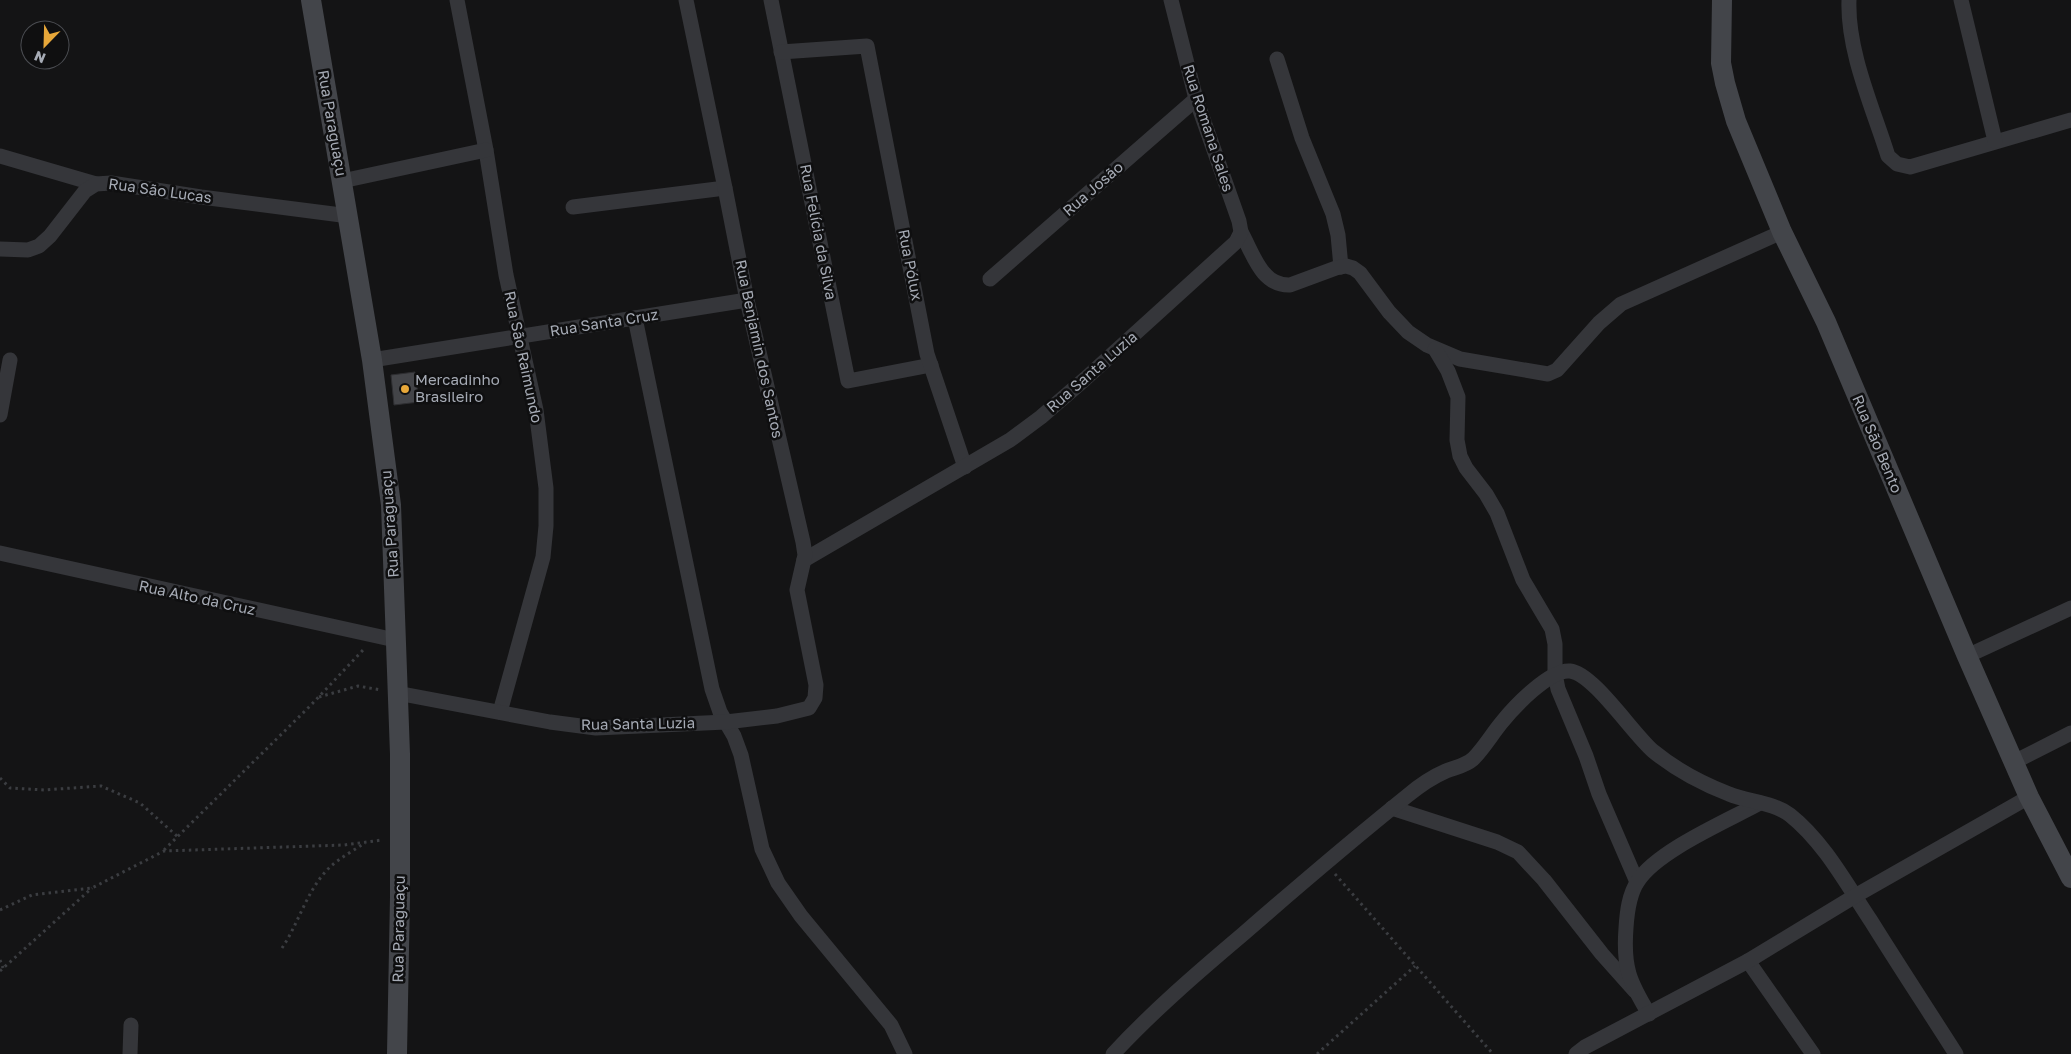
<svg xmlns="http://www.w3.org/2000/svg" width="2071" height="1054" viewBox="0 0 2071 1054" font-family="'Golos Text',sans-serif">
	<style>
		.building { fill: #434448; stroke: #2e2e31 }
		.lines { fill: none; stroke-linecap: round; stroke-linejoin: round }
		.path { stroke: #3b3d41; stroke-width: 3; stroke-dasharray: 2.5 4; stroke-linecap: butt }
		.street { stroke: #35363a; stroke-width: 15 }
		.secondary { stroke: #43454a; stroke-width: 20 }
		.poi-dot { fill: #e7a739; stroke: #0f0f10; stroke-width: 2 }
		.labels { text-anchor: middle; stroke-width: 5; stroke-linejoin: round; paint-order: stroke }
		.street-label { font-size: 15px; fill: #a6abb5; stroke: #0f0f10 }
		.poi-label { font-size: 15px; fill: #a6abb5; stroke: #0f0f10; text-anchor: start }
	</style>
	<rect width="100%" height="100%" fill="#141415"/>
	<path class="building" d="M415,372L419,402L394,405L391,375Z"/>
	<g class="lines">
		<g class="path">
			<path d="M319,697L358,686L381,690"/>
			<path d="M0,778L10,788L44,790L101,786L140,803L178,837"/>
			<path d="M164,850L311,705L364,649"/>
			<path d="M1335,874L1493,1054"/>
			<path d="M0,910L32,895L92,888L164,851L344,845L382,840"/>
			<path d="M282,948C299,923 307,889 330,867C340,858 354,850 365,843"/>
			<path d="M0,960L3,968"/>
			<path d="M0,971L92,888"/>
			<path d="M1317,1054L1415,966"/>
		</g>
		<g class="street">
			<path d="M457,0L486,150L506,275L536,410L546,488V526L543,557L500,712"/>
			<path d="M771,0L848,381L931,365"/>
			<path d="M1849,0C1847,51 1873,108 1888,156L1897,164L1910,167L2071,120"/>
			<path d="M1961,0L1995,141"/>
			<path d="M781,52L867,46L927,354L965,467"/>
			<path d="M1277,59L1302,138L1333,214L1338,235L1341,267"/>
			<path d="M0,156L96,184"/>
			<path d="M342,181L486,150"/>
			<path d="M573,207L725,188"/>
			<path d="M1241,232C1253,253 1261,286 1290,285L1336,268L1346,266L1353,268L1360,273L1389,312L1408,332L1427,345L1460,359L1548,374L1557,370L1599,323L1621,304L1782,232"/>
			<path d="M0,249L28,250L39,246L50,236L85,191L96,184L111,183L201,197L349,216"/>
			<path d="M990,279L1196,99"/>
			<path d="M635,318L712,689L720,712L734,736L741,755L762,849L778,883L801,916L891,1025L905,1054"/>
			<path d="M1435,349L1448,371L1458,397L1457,440L1460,456L1466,468L1486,494L1497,513L1523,580L1552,629L1555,644V674L1558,689L1586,756L1599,794L1637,882"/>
			<path d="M372,360L747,300"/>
			<path d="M0,415L10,360"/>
			<path d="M0,553L395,640"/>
			<path d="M804,560L1010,440L1041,417L1085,379L1236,242L1241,232L1239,221L1196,99L1171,0"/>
			<path d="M1967,656L2071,608"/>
			<path d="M397,693L550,722L596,728L726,722L777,716L809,708L815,698L816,685L797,590L805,555L803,542L747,300L725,188L686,0"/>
			<path d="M2014,762L2071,733"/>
			<path d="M1392,808L1497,842L1518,852L1544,880L1602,954L1635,991"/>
			<path d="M1748,961L1813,1054"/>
			<path d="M1649,1014C1629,981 1623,967 1626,928C1627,912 1629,894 1638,881C1657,851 1727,821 1760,803"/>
			<path d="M130,1054L131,1025"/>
			<path d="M1113,1054C1153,1011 1197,973 1242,935C1296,888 1351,841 1407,796C1419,786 1432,777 1446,771C1456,767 1465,766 1473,759C1484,748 1492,734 1502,722C1514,707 1550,669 1570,671C1593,673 1633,734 1653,751C1675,769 1703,784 1729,794C1748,802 1773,802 1790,815C1824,842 1847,885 1871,921C1899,966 1928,1010 1956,1054"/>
			<path d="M1576,1054L1585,1047L1748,961L1855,896L2029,797"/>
		</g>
		<g class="secondary">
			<path d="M311,0L372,360L391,505L400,754V897L397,1054"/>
			<path d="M1722,0L1721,63L1725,83L1736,121L1782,232L1826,322L1967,656L2029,797L2071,878"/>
		</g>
	</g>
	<circle class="poi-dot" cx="405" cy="389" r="5"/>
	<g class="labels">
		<g class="street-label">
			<text transform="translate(332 123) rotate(80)" y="5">Rua Paraguaçu</text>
			<text transform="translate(1208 128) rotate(72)" y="5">Rua Romana Sales</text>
			<text transform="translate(1093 189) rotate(-41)" y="5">Rua Josão</text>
			<text transform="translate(160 191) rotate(8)" y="5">Rua São Lucas</text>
			<text transform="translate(818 232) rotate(79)" y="5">Rua Felícia da Silva</text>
			<text transform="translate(910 265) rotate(79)" y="5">Rua Pólux</text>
			<text transform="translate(604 323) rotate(-9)" y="5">Rua Santa Cruz</text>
			<text transform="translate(759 349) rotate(78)" y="5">Rua Benjamin dos Santos</text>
			<text transform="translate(523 357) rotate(78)" y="5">Rua São Raimundo</text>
			<text transform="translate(1092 372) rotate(-41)" y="5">Rua Santa Luzia</text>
			<text transform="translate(1877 444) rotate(67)" y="5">Rua São Bento</text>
			<text transform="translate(390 524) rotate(-94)" y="5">Rua Paraguaçu</text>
			<text transform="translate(197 598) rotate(12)" y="5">Rua Alto da Cruz</text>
			<text transform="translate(638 724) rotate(-1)" y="5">Rua Santa Luzia</text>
			<text transform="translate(399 929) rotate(-89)" y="5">Rua Paraguaçu</text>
		</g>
		<g class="poi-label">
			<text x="415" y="385">Mercadinho<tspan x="415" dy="17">Brasileiro</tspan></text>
		</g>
	</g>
	<g transform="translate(45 45) rotate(203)"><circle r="24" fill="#0f0f10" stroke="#4b4d52"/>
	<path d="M0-4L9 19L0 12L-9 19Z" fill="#e7a739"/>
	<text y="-8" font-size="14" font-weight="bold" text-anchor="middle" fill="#a6abb5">N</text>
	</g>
</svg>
